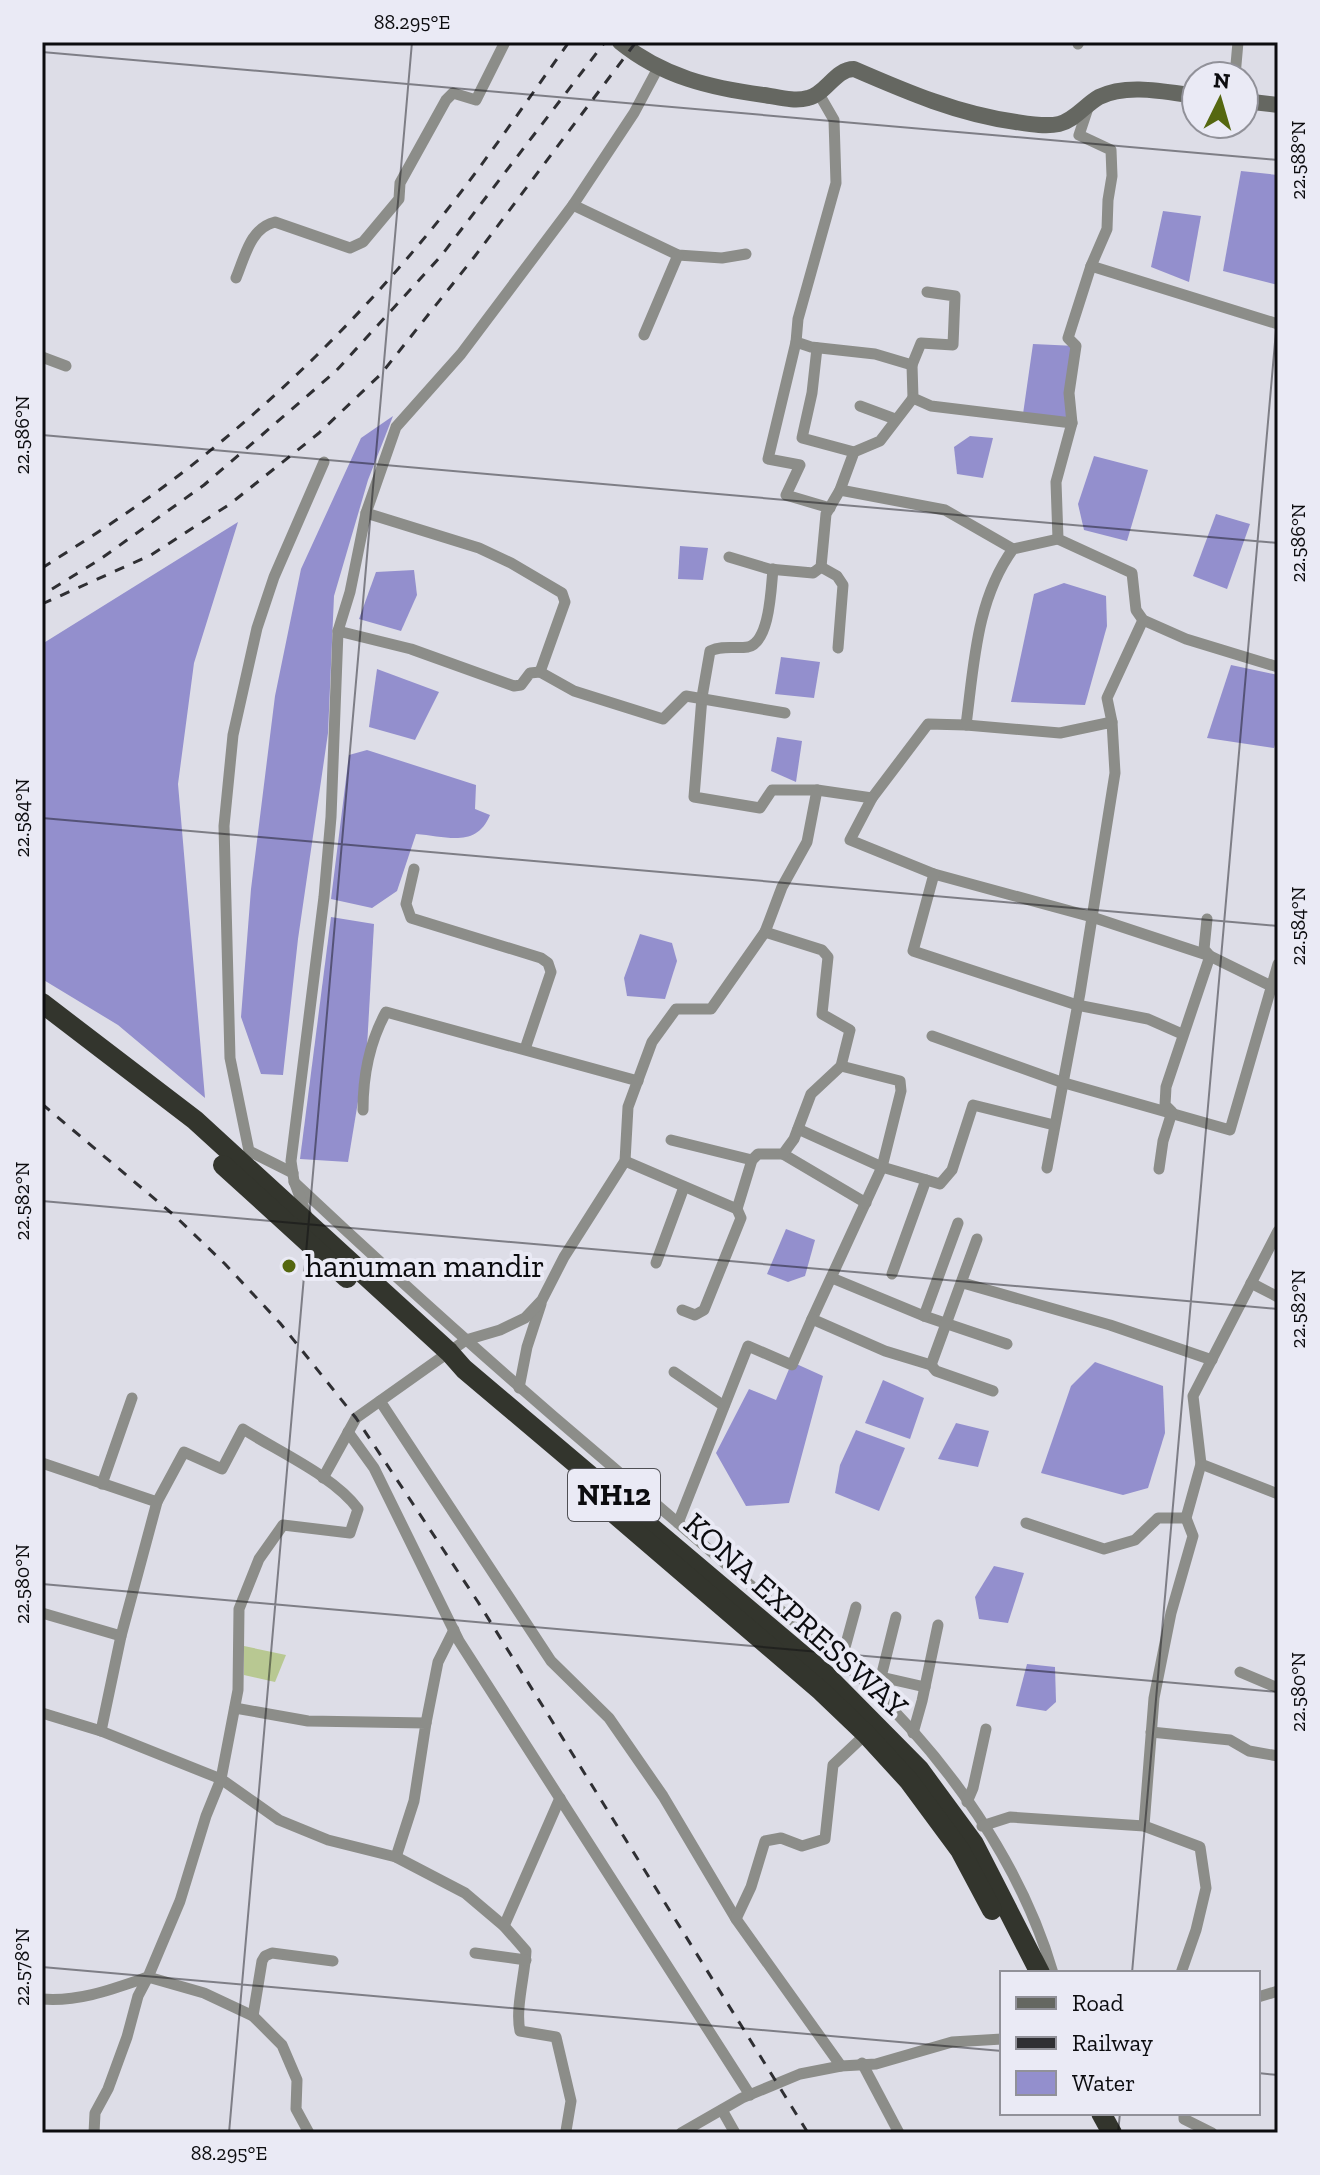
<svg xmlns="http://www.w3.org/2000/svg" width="1320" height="2175" viewBox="0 0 1320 2175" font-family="'Zilla Slab',serif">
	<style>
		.green { fill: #b8c892 }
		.water { fill: #938fcd }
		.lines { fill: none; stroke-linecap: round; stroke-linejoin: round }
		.street { stroke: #8c8d89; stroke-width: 11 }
		.secondary { stroke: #656761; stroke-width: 16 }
		.highway { stroke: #33352d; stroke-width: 20 }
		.rail { stroke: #2f2f33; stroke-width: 3; stroke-dasharray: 10 10; stroke-linecap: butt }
		.ticks { fill: none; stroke: #0c0c0f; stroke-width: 2; stroke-opacity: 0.45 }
		.poi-dot { fill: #556710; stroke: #eaeaf5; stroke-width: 3 }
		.labels { text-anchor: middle; stroke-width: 8; stroke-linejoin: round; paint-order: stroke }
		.shield { fill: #eaeaf5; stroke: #4f4f54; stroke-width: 2 }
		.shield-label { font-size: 30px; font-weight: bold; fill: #0c0c0f }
		.poi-label { font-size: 32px; fill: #0c0c0f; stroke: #eaeaf5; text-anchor: start }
		.street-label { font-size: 32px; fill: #0c0c0f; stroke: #eaeaf5 }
		.neatline { fill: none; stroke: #0c0c0f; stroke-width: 3 }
		.ticks-label { font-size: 20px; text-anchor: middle; fill: #0c0c0f }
	</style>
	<rect width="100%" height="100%" fill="#dddde7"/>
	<path class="green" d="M244,1646L286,1655L275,1682L244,1675Z"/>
	<g class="water">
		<path d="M1241,171L1278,175V285L1223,271Z"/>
		<path d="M1163,211L1201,216L1189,282L1151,267Z"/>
		<path d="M1033,344L1076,346L1069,393L1076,419L1023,414Z"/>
		<path d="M393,416L368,480L334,596L328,733L298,939L283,1075L261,1074L241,1017L251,889L275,696L301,569L361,438Z"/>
		<path d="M970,436L993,438L983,478L957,474L954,447Z"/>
		<path d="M1094,456L1148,470L1127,541L1084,530L1078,504Z"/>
		<path d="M1216,514L1250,524L1227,589L1193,576Z"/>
		<path d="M238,522L194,663L178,784L205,1098L118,1025L42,979V644Z"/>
		<path d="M680,546L708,548L703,580L678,579Z"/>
		<path d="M414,570L417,595L401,631L359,619L376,572Z"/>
		<path d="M1064,583L1106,596L1107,626L1085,705L1011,702L1034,594Z"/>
		<path d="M781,657L820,662L814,698L775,694Z"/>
		<path d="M1231,665L1278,675V735L1274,748L1207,738Z"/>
		<path d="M377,669L439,692L415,740L369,727Z"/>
		<path d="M777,737L802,741L796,782L771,771Z"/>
		<path d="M367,750L476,785L475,809L490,815C476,849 446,836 416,834L397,891L372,908L331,899L349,755Z"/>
		<path d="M331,917L374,924L367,1047L348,1162L300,1159Z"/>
		<path d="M640,934L672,943L677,961L665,999L627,996L624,978Z"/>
		<path d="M786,1229L815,1240L805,1276L788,1282L767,1274Z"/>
		<path d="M792,1362L823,1376L789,1503L746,1506L716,1453L749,1389L776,1400Z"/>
		<path d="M1095,1362L1163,1386L1165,1433L1148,1488L1123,1495L1041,1473L1071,1386Z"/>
		<path d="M883,1380L924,1398L910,1439L865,1423Z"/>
		<path d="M956,1423L989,1431L978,1467L938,1459Z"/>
		<path d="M856,1430L905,1448L879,1511L835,1493L840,1465Z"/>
		<path d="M994,1566L1024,1573L1008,1623L979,1619L975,1597Z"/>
		<path d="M1027,1664L1055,1667L1056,1702L1046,1711L1016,1706Z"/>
	</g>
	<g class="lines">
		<g class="street">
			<path d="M1078,44L1079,42"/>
			<path d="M1235,76L1238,42"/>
			<path d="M819,94L834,120L836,183L798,319L796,342L811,347L875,354L912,365L921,343L953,345L955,296L927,292"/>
			<path d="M1088,108L1079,135L1111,150L1112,176L1108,200L1107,229L1091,266L1068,338L1076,346L1069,393L1072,423L1056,482L1058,539L1132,573L1136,610L1143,620L1186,639L1278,667"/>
			<path d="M573,205L678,255L722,258L746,254"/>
			<path d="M1091,266L1278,324"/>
			<path d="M236,278C245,257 250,228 275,222L350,248L363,242L399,199L400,183L446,100L453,93L476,100L505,42"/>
			<path d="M644,335L678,255"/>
			<path d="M796,342L768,459L800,465L786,495L830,508"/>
			<path d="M817,348L812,393L802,438L854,452"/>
			<path d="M42,357L66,366"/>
			<path d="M912,365L913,398L931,406L1072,423"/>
			<path d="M860,406L895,419"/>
			<path d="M840,490L854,452L880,441L913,398"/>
			<path d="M366,513L479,548L511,563L562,593L565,602L540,672"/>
			<path d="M729,557L769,569L813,573L821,567L826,514L840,490L945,510L1013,549"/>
			<path d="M821,567L837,576L843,585L838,648"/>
			<path d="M773,569C771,588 770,642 748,647C735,649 723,645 710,651L702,697L694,797L760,808L772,790H817L872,798L928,724L966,725C974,665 976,600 1013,549L1058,539"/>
			<path d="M338,631L411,649L514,686L521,685L530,673L540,672L574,691L663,719L686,696L785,713"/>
			<path d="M1112,722L1107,698L1143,620"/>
			<path d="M966,725L1060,733L1112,722L1115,773L1080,993L1047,1168"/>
			<path d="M872,798L850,840L934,874L1092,917L1210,956L1271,986"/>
			<path d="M414,869L406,904L411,918L541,958L548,963L551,972L525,1049"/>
			<path d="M934,874L913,951L1077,1005L1148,1019L1182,1034"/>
			<path d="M932,1036L1061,1082L1230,1130L1278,964"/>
			<path d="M841,1066L900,1081L901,1091L882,1167L812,1319L885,1351L931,1365L936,1371L993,1391"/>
			<path d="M363,1110C363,1075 369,1043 386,1012L638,1081"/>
			<path d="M798,1129L882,1167L940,1184L952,1170L973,1105L1054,1125"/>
			<path d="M671,1140L752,1160"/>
			<path d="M783,1154L866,1203"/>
			<path d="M625,1161L737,1209L752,1160L758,1154H783L794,1139L811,1094L841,1066L850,1030L822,1014L828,957L822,950L765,932"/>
			<path d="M1159,1169L1163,1141L1172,1112L1165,1105L1166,1087L1210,956L1204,949L1207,919"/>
			<path d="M293,1173L249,1151L230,1058L224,826L233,735L257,628L274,577L324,462"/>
			<path d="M294,1182C394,1276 496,1368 601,1457C655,1503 709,1549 762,1595C796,1623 831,1651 864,1681C947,1759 1021,1863 1053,1973"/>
			<path d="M307,1216L294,1181L291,1161L324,897L331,817L338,631L350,592L366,513L396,427L461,354L573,205L634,113L658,68"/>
			<path d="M1278,1231L1193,1396L1201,1464L1278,1494"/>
			<path d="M656,1263L684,1187"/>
			<path d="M892,1274L926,1180"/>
			<path d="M832,1278L924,1316L1007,1344"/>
			<path d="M963,1283L1110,1325L1212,1360"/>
			<path d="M1251,1283L1278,1297"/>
			<path d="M682,1310L695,1315L704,1310L741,1218L737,1209"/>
			<path d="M924,1316L958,1223"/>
			<path d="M931,1365L977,1239"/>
			<path d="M674,1372L724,1406"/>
			<path d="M519,1388L527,1347L541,1304"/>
			<path d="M380,1401L551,1661L609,1718L663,1796L736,1919L841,2066"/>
			<path d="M348,1432L374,1468L459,1641L750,2095"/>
			<path d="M42,1463L157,1502"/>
			<path d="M323,1478L356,1418L466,1340L500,1330L525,1318L542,1300L564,1257L625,1161L628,1107L652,1042L676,1009H711L765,932L782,887L807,842L817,790"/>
			<path d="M102,1484L132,1398"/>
			<path d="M678,1523L748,1346L792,1365L812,1319"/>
			<path d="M1026,1523L1104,1549L1135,1540L1158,1518H1186"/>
			<path d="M42,1613L121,1636"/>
			<path d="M896,1617L881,1677L925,1687"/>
			<path d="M841,1662L856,1607"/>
			<path d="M1240,1672L1278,1688"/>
			<path d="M235,1708L308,1721L426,1723L414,1801L396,1857"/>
			<path d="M42,1713L101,1731L221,1779L279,1820L328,1840L396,1857L465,1893L504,1926L526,1951C525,1975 515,2009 520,2031L556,2037L571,2101L566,2131"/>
			<path d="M426,1723L438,1662L454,1630"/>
			<path d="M101,1731L121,1636L157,1502L184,1452L222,1469L243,1429C277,1451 334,1476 358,1509L350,1533L283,1525L259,1559L239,1609L238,1690L221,1779L206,1816L180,1901L148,1977L204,1993L253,2016L282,2045L297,2080L296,2109L309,2133"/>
			<path d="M1151,1732L1230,1740L1249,1751L1278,1756"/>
			<path d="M913,1733L922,1701L938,1625"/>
			<path d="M967,1802L973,1788L986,1729"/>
			<path d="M982,1826L1010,1817L1144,1826L1200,1847L1206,1888L1196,1930L1181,1973"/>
			<path d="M1144,1826L1154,1698L1171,1613L1193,1536L1186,1518L1201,1464"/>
			<path d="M736,1919L751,1887L765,1841L781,1838L802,1846L825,1839L833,1765L866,1734"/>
			<path d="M504,1926L560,1798"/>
			<path d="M475,1953L526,1960"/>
			<path d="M1258,1997L1278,1991"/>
			<path d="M42,1999C79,2002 113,1989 148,1977"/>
			<path d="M253,2016L262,1961L265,1956L272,1953L333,1961"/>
			<path d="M862,2063L899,2133"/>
			<path d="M722,2110L735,2133"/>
			<path d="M1184,2113V2119L1212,2133"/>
			<path d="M94,2133L95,2113L108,2089L127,2037L138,1996L148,1977"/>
			<path d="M681,2133L742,2098L800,2074L841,2066L876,2064L952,2042L1002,2039"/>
		</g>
		<g class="secondary">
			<path d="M620,42C663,77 711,88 764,95C778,97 794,102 808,98C826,94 835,69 854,69C907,92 958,114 1016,122C1029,124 1046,127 1059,124C1075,120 1085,105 1099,97C1127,83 1166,92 1196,96"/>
			<path d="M1244,101L1278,105"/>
		</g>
		<g class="highway">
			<path d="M42,1003L195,1120L449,1352L464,1369L826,1675L919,1769L974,1844L1040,1973"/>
			<path d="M223,1165L347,1278"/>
			<path d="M581,1485L821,1691L866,1734L909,1781L960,1850L992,1910"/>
			<path d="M1101,2113L1112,2133"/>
		</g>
		<g class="rail">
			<path d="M42,568C91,537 141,505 187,469C272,403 352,325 421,242C474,179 521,109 569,42"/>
			<path d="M52,589L99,560L204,485L336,371L441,256L605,42"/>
			<path d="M42,604L151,555L230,504L319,433L381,374L475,256L636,42"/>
			<path d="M42,1104L175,1216L225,1264L280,1323L356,1418L478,1602L808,2133"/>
		</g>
	</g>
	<path class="ticks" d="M42,52L1278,160M42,435L1278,543M42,818L1278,926M42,1201L1278,1309M42,1584L1278,1692M42,1967L1002,2051M1132,1973L1278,308M1258,2073L1278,2075M229,2133L412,42M1118,2133L1120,2113"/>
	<circle class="poi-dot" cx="289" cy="1266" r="8"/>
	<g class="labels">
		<rect class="shield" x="568" y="1469" width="92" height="52" rx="6"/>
		<g class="shield-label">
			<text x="614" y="1505">NH12</text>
		</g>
		<g class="poi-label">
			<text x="305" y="1277">hanuman mandir</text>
		</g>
		<g class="street-label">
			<text transform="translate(796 1615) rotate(42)" y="11">KONA EXPRESSWAY</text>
		</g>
	</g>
	<rect width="1320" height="2175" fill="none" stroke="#eaeaf5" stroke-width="88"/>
	<rect x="1000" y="1971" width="260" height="144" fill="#eaeaf5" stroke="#919199" stroke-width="2"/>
	<rect x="1016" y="1997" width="40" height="12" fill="#656761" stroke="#919199" stroke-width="2"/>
	<text x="1072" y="2011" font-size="24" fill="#0c0c0f">Road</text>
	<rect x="1016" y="2037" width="40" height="12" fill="#2f2f33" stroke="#919199" stroke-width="2"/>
	<text x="1072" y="2051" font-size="24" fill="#0c0c0f">Railway</text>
	<rect x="1016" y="2071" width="40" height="24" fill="#938fcd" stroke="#919199" stroke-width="2"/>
	<text x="1072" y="2091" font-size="24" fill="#0c0c0f">Water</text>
	<g transform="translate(1220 100) rotate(5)"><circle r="38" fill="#eaeaf5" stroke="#919199" stroke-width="2"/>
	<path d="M0-6L14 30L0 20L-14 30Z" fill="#556710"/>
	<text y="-12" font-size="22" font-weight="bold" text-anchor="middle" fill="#0c0c0f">N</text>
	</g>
	<rect x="44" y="44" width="1232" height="2087" class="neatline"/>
	<g class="ticks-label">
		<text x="412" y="29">88.295°E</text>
		<text transform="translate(1298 160) rotate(-90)" y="7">22.588°N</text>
		<text transform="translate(22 435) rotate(-90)" y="7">22.586°N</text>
		<text transform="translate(1298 543) rotate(-90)" y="7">22.586°N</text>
		<text transform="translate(22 818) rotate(-90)" y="7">22.584°N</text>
		<text transform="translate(1298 926) rotate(-90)" y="7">22.584°N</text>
		<text transform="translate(22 1201) rotate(-90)" y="7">22.582°N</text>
		<text transform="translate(1298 1309) rotate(-90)" y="7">22.582°N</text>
		<text transform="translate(22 1584) rotate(-90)" y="7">22.580°N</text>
		<text transform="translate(1298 1692) rotate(-90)" y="7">22.580°N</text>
		<text transform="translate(22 1967) rotate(-90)" y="7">22.578°N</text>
		<text x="229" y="2160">88.295°E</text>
	</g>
</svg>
